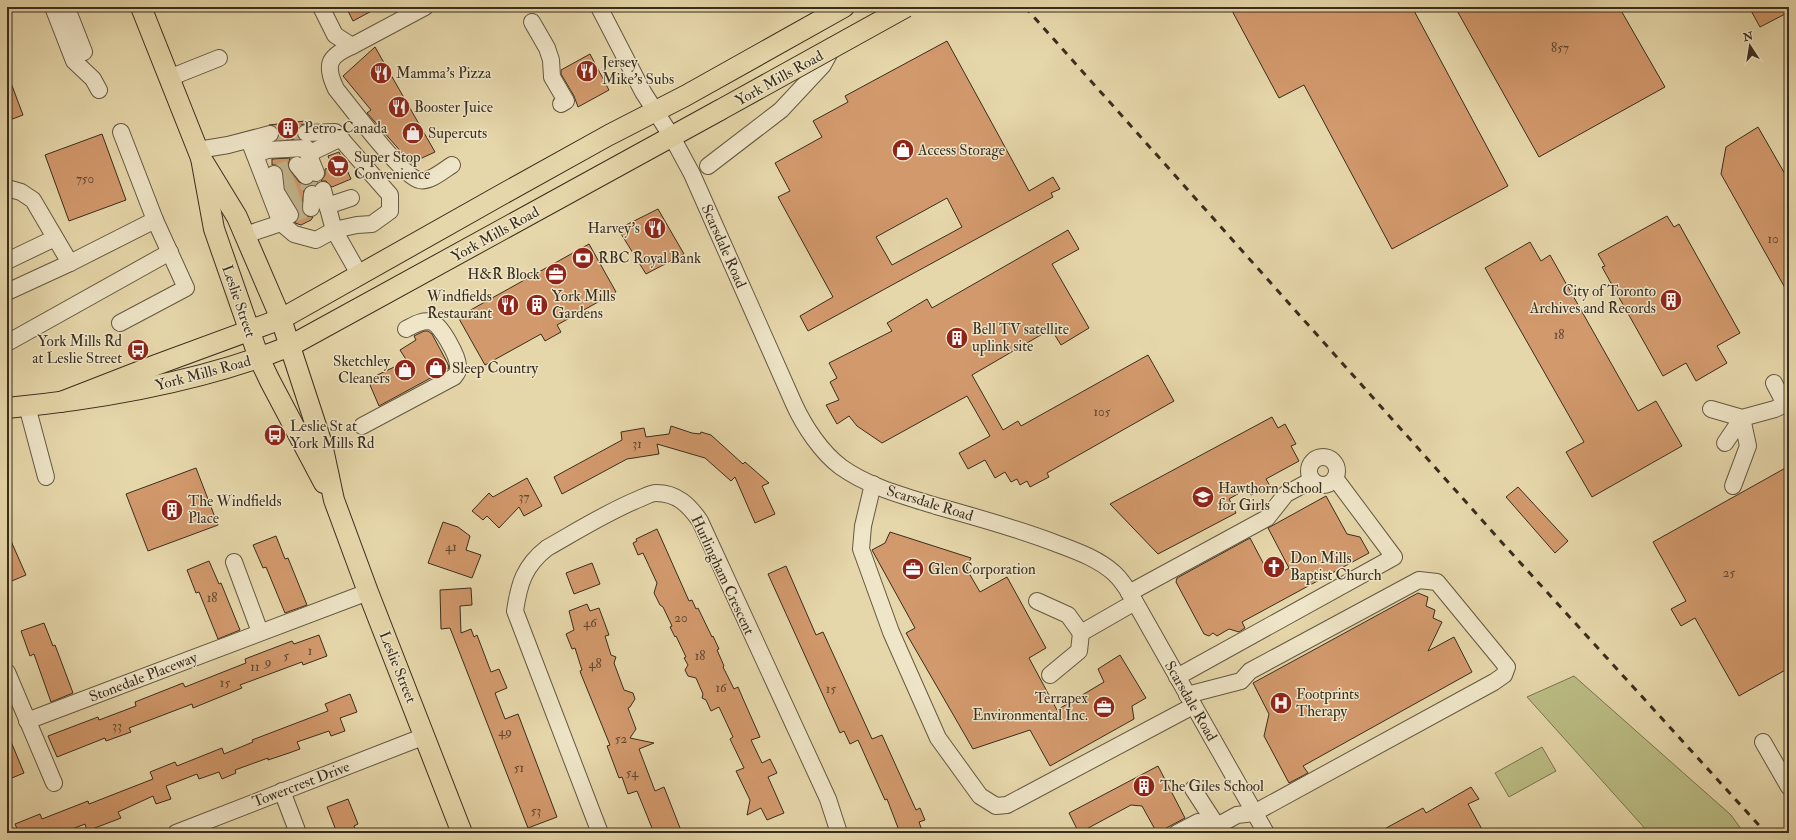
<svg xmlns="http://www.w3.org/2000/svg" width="1796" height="840" viewBox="0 0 1796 840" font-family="'IM FELL Double Pica',serif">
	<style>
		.green { fill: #bbbd84; stroke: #7a7551 }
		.building { fill: #d2996c; stroke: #392d1e; fill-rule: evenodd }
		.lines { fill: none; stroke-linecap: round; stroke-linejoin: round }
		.minor-tunnel { stroke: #c3b58e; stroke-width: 16; stroke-dasharray: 16 8; stroke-linecap: butt }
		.minor-casing { stroke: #645841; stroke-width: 18 }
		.major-casing { stroke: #392d1e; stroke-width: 22 }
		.minor { stroke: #efe5c8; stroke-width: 16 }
		.major { stroke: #e6d7aa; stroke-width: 20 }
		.rail { stroke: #392d1e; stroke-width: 3; stroke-dasharray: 7 7; stroke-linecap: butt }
		.major-bridge-casing { stroke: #392d1e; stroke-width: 22; stroke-linecap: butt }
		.major-bridge { stroke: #e6d7aa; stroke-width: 20 }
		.labels { text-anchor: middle; stroke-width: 3; stroke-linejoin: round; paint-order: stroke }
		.number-label { font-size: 13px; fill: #5f4832 }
		.poi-label { font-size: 15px; fill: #392d1e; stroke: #efe5c8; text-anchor: start }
		.street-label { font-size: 15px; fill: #392d1e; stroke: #efe5c8 }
	</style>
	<rect width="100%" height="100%" fill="#e6d7aa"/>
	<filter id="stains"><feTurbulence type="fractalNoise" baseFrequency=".005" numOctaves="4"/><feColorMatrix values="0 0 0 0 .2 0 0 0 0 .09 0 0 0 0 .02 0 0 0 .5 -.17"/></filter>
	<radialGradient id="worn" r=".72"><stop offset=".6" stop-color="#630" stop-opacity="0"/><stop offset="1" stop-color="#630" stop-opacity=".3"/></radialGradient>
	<g class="green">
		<path d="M1574,676L1731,815L1744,833H1649L1527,697Z"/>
		<path d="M1542,747L1556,771L1509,797L1495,773Z"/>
	</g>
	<g class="building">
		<path d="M346,7H379L353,21Z"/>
		<path d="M1230,7H1412L1508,186L1392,249L1304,85L1279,98Z"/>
		<path d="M1455,7H1619L1665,87L1539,157Z"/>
		<path d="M1749,7H1789V12L1760,27Z"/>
		<path d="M947,41L1029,191L1053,177L1060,189L1051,193L1053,197L808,331L800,316L833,297L778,197L790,191L775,163L822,137L813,121L848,102L845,96ZM947,198L962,227L892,265L876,237Z"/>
		<path d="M375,47L435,152L411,163L367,113L371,110L343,76Z"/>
		<path d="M590,54L609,90L578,107L574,96L561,74V70Z"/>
		<path d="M8,75L23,115L7,121V76Z"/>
		<path d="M305,121V124L301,125L297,129V134L299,139L277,140L279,131L276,127L269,125Z"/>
		<path d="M1758,127L1789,181V295L1721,174L1726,147Z"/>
		<path d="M102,134L126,200L69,221L45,155Z"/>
		<path d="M339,152L351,179L332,187L326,181H321L325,175V169L333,167L328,156Z"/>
		<path d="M290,158L288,167L299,182L307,185L313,182H318L315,185H308L304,189L302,212L306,216L313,217L311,220L301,225L295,223L299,214L285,189L282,169L277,165H272V159Z"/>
		<path d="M658,209L684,254L646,274L618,229Z"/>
		<path d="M1667,216L1674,227L1679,224L1740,333L1717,346L1727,363L1696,381L1686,363L1663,376L1602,267L1605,266L1598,254Z"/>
		<path d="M1068,230L1079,249L1052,264L1089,328L1061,345L1051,329L972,375L1003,430L1018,421L1021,426L1148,355L1174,401L1047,473L1049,477L1030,487L1027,481L1020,485L1017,479L1011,482L1005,472L995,478L985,460L968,469L959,453L990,436L967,396L882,443L857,426L849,416L837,424L826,405L839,400L830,382L837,378L829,363L892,331L887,323L927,299L932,308Z"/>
		<path d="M1530,242L1541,261L1550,255L1638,411L1656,401L1682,446L1592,497L1566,452L1584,442L1485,268Z"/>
		<path d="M589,244L616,292L557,325L561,332L545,341L541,334L485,365L458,317Z"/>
		<path d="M424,331H428L432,334L448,364L449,368L379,406L370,385L373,377L407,361L400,350L416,340L414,336Z"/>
		<path d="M1272,417L1278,428L1285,424L1296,444L1291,446L1299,461L1266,479L1270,486L1251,495L1248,488L1229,499L1236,513L1158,554L1110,504Z"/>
		<path d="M671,426L692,433L700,434L701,432L711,435L743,464L745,462L769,483L762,486L775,514L755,523L735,477L731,481L705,458L657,444L659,454L627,459L562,494L554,477L622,440L621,432L644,428L646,437L669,434Z"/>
		<path d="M1789,466V668L1739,696L1695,618L1681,626L1671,609L1686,601L1653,542Z"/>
		<path d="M196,468L218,525L148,551L126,494Z"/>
		<path d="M527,478L542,506L524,516L519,507L499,528L487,516L483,520L472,511L489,493L493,497Z"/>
		<path d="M1518,487L1568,541L1555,553L1506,497Z"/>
		<path d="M1326,496L1347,534L1360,537L1369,553L1242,622L1245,628L1239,632L1229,629L1217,636L1213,633L1209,636L1204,634L1176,582L1177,578L1250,538L1271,578L1289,568L1268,528Z"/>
		<path d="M443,522L458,527L470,536L466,550L481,555L472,578L428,563Z"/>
		<path d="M657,529L689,601L692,600L696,609L698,608L712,637L713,636L719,649L717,650L724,666L723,667L734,689L738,687L744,701L760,737L751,740L762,763L770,759L777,773L768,777L784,813L767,820L761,808L747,815L750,800L736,771L744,768L730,739L733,737L719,707L711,711L706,700L702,698L703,694L696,678L688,676L685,670L688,665L684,658L686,657L676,636L675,637L670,627L672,626L663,607L660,605L654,593L657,583L643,553L638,555L633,543L637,541L636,539Z"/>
		<path d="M7,532L26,575L7,583Z"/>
		<path d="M890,532L971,558L966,568L980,592L1007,577L1046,648L1029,658L1057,710L1104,682L1098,669L1120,655L1146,698L1132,706L1134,719L1050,766L1030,730L973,749L906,633L915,628L872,550L885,543Z"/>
		<path d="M276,536L285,559L288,558L307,605L285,613L266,567L263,568L253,545Z"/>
		<path d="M209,561L219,584L221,583L240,630L218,639L199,592L196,593L187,570Z"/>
		<path d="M592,563L600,584L574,594L566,573Z"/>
		<path d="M786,566L816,635L823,632L872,739L882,735L916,810L920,808L925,820L919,822L923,833H900L887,799L885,800L858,740L850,744L844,731L840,733L768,574Z"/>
		<path d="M471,588L472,605L460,606L461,633L471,629L474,637L477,635L491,672L499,669L507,688L495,693L505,719L518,714L557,817L528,828L450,628L441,629L440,590Z"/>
		<path d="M1418,593L1428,597L1426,606L1435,610L1433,618L1442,622L1428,651L1454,637L1472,672L1303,766L1308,773L1289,783L1264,736L1269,714L1253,683Z"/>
		<path d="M587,604L590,611L599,608L609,635L605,636L611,655L616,657L614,663L624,690L633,693L635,699L630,707L628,708L636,729L630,738L654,743L639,749L655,791L664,787L682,833H654L637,791L628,794L622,777L619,778L607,746L610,745L581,674L580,671L582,670L575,648L572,649L566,634L574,630L569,611Z"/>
		<path d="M44,623L53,646L55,645L73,693L51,702L34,654L30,656L21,631Z"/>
		<path d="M319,635L327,656L303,665L302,662L240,685L242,688L193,708L192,704L129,728L131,732L106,741L105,738L57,757L48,736L98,717L99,720L136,706L135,702L183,683L185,687L246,663L245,659L292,641L294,644Z"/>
		<path d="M350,694L357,712L340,718L345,731L331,736L329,731L297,742L300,749L289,753L268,760V758L235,770L236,773L222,779L219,772L199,779L197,774L166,786L171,799L156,804L153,796L118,812L121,818L87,831L85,824L62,833H19L15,824L40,814L42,819L88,801L89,804L153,779L150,772L175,762L177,766L222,748L224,754L253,742L252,740L328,711L325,704Z"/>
		<path d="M7,732L24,773L7,780Z"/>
		<path d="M1158,766L1185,818L1157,833L1142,806L1131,805L1079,833L1069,813Z"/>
		<path d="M1471,787L1479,799L1468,804L1484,833H1377L1423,808L1426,813Z"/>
		<path d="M348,799L358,824L354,826L357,833H337L327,807Z"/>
	</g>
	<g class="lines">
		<g class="minor-tunnel">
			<path d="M270,134L306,133"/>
			<path d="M274,174L297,165"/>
			<path d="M280,188L301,180L312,184"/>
			<path d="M285,202L306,194L312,184L319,181"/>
			<path d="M290,215L311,208"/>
		</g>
		<g class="minor-casing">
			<g id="minor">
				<path d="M53,7L74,61L93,79L99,90"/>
				<path d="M57,7L68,11L84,52"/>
				<path d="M321,7L335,35L352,46L425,7"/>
				<path d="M599,7L643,92L672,137L692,174L794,404C804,426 821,452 841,467C869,487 904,496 936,506C976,517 1016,528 1055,543C1076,551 1097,558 1114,573C1123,581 1129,592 1135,602L1266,833"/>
				<path d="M532,22L547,48L551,60L552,77L566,101L561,104"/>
				<path d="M352,46C329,56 324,64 336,89C349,105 403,177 419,180C429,183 444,170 452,165"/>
				<path d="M169,78L219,58"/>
				<path d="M121,132L155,220"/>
				<path d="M198,150L228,145L270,134"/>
				<path d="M308,154L341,138"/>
				<path d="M255,155L267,150L306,148L316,173"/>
				<path d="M297,165L306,176"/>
				<path d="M708,166L781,110L823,65L834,45"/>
				<path d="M274,174L276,192L290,215"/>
				<path d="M7,188L21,192L33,200L70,263L7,292"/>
				<path d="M323,190L334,230L359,274"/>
				<path d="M327,206L351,198"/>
				<path d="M311,208L312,194"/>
				<path d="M281,223L294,234L316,240L334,230L357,225L372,224L390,211V195L335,132L306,133"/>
				<path d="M245,235L281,223L249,140"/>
				<path d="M7,261L55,238"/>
				<path d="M70,263L155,220L186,288L120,323"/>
				<path d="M7,343L170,252"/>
				<path d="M1774,383L1785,404"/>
				<path d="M27,406L46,477"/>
				<path d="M1711,409L1742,418L1775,409L1789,402"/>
				<path d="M362,426L454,377C457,373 459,371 458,366C458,356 441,325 432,322C423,319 414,325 406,329"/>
				<path d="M1725,443L1742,418"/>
				<circle cx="1323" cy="471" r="14"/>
				<path d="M873,484L863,526L861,549L891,632L938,738L980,796L996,806L1007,805L1193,706"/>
				<path d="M1733,486L1748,446L1742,418"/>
				<path d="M234,562L260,632"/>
				<path d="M1129,593L1267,518L1286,494L1312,480"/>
				<path d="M1037,601L1068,615L1081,633"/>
				<path d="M7,672L54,783"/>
				<path d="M1050,675L1079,651L1081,633L1135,602"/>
				<path d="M1177,677L1394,557L1335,478"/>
				<path d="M1187,695L1241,681L1250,671L1419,580L1437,582L1507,667L1504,675L1494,682L1254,813L1237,815L1217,826L1193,789"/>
				<path d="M27,721L368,592"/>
				<path d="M1763,742L1789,787"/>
				<path d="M282,791L298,833"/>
				<path d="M176,833L425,736"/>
				<path d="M600,833L515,611C519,584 524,566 547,548C577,531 607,512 639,499C644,497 651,493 656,493C677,493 689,505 700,521L828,799L839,833"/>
				<path d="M1177,833L1198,822L1206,833"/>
			</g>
		</g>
		<g class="major-casing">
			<g id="major">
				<path d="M141,7L201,158L214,229L259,358L270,381L324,483"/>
				<path d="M201,158L237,217L281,319L322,444L334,500L368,592L462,833"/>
				<path d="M61,402L156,365L281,319L501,195L609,135L685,96L844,7"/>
				<path d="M7,408C100,399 203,381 290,346L720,110"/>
			</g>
		</g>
		<use href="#minor" class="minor"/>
		<use href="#major" class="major"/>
		<path class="rail" d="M1025,7L1506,547L1766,833"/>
		<g class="major-bridge-casing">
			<path id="major-bridge" d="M720,110L906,7"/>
		</g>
		<use href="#major-bridge" class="major-bridge"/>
	</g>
	<defs>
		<g id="restaurant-disc" transform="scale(1.15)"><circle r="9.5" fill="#8f2418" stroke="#efe5c8"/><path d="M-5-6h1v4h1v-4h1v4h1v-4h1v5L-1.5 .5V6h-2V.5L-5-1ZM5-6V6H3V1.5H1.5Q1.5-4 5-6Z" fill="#fff"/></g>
		<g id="building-disc" transform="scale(1.15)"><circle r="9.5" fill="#8f2418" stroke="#efe5c8"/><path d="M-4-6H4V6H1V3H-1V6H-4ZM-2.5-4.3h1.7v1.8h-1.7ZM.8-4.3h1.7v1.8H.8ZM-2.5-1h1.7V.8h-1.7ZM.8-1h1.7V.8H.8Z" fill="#fff"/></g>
		<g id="shop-disc" transform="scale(1.15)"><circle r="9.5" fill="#8f2418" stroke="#efe5c8"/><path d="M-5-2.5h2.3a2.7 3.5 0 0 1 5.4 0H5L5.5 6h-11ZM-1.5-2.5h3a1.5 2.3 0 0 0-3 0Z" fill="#fff"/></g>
		<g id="supermarket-disc" transform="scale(1.15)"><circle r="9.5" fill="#8f2418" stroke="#efe5c8"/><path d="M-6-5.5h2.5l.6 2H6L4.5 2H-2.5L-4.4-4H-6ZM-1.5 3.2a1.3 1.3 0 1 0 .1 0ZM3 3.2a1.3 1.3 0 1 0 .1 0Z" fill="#fff"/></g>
		<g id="bank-disc" transform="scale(1.15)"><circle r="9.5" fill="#8f2418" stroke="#efe5c8"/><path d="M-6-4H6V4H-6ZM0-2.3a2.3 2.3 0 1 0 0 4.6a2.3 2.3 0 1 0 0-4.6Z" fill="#fff"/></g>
		<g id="office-disc" transform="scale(1.15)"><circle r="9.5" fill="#8f2418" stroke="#efe5c8"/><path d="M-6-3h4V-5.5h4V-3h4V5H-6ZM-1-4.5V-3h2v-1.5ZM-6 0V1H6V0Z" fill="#fff"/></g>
		<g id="bus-disc" transform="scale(1.15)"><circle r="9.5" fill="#8f2418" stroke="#efe5c8"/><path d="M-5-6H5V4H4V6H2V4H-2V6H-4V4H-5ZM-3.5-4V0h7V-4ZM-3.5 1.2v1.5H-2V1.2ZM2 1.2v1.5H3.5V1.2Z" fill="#fff"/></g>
		<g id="school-disc" transform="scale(1.15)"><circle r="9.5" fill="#8f2418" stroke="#efe5c8"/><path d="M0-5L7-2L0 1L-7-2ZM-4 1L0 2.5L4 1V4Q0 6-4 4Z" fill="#fff"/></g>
		<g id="church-disc" transform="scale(1.15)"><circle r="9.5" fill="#8f2418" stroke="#efe5c8"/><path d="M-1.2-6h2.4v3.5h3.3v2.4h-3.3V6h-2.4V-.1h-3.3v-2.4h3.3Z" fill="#fff"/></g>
		<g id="hospital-disc" transform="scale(1.15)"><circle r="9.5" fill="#8f2418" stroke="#efe5c8"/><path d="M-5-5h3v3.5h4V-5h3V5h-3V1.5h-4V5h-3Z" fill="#fff"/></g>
	</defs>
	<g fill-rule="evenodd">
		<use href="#restaurant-disc" x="587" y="71"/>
		<use href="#restaurant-disc" x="381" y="73"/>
		<use href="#restaurant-disc" x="399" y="107"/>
		<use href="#building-disc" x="288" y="128"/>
		<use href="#shop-disc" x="413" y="133"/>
		<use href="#shop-disc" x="903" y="150"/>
		<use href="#supermarket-disc" x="338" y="166"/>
		<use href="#restaurant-disc" x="655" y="228"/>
		<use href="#bank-disc" x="583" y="258"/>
		<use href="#office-disc" x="556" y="274"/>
		<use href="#building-disc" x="1671" y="300"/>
		<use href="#restaurant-disc" x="508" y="305"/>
		<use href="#building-disc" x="537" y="305"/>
		<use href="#building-disc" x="957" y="338"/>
		<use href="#bus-disc" x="138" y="350"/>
		<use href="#shop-disc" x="436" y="368"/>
		<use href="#shop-disc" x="405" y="370"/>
		<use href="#bus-disc" x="275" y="435"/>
		<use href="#school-disc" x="1203" y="497"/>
		<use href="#building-disc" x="172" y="510"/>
		<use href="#church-disc" x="1274" y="567"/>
		<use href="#office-disc" x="913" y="569"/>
		<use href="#hospital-disc" x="1281" y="703"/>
		<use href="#office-disc" x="1104" y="707"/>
		<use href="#building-disc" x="1144" y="786"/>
	</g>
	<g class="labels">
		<g class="number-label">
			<text x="1560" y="52">857</text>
			<text x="85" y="183">750</text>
			<text x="1773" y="243">10</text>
			<text x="1559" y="339">18</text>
			<text x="1102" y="416">105</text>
			<text x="637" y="448">31</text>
			<text x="524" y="501">37</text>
			<text x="451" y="551">41</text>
			<text x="1729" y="577">25</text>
			<text x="212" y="602">18</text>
			<text x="681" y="622">20</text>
			<text x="590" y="627">46</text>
			<text x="310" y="655">1</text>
			<text x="286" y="660">5</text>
			<text x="700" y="660">18</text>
			<text x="268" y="666">9</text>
			<text x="595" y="668">48</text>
			<text x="255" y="671">11</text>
			<text x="225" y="687">15</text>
			<text x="721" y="692">16</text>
			<text x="831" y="693">15</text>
			<text x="117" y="730">33</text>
			<text x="505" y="736">49</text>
			<text x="621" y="743">52</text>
			<text x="519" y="772">51</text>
			<text x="632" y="777">54</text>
			<text x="536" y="815">53</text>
		</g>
		<g class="poi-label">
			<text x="602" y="67">Jersey<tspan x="602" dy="17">Mike's Subs</tspan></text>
			<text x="396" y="78">Mamma's Pizza</text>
			<text x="414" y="112">Booster Juice</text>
			<text x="304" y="133">Petro-Canada</text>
			<text x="428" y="138">Supercuts</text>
			<text x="918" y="155">Access Storage</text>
			<text x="354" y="162">Super Stop<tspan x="354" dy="17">Convenience</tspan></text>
			<text x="640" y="233" text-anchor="end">Harvey's</text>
			<text x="598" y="263">RBC Royal Bank</text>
			<text x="540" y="279" text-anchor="end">H&amp;R Block</text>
			<text x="1656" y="296" text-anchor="end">City of Toronto<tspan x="1656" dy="17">Archives and Records</tspan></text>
			<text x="492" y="301" text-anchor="end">Windfields<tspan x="492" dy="17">Restaurant</tspan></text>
			<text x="552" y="301">York Mills<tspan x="552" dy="17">Gardens</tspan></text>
			<text x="972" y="334">Bell TV satellite<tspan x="972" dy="17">uplink site</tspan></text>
			<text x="122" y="346" text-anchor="end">York Mills Rd<tspan x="122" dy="17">at Leslie Street</tspan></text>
			<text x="390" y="366" text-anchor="end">Sketchley<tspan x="390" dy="17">Cleaners</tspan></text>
			<text x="452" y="373">Sleep Country</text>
			<text x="290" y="431">Leslie St at<tspan x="290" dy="17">York Mills Rd</tspan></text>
			<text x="1218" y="493">Hawthorn School<tspan x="1218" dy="17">for Girls</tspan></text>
			<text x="188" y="506">The Windfields<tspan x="188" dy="17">Place</tspan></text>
			<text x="1290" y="563">Don Mills<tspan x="1290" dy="17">Baptist Church</tspan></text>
			<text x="928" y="574">Glen Corporation</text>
			<text x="1296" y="699">Footprints<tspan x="1296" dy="17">Therapy</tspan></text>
			<text x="1088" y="703" text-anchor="end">Terrapex<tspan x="1088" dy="17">Environmental Inc.</tspan></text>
			<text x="1160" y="791">The Giles School</text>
		</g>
		<g class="street-label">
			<text transform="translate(779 78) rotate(-29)" y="5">York Mills Road</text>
			<text transform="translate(495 234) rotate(-29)" y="5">York Mills Road</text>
			<text transform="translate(724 246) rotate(66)" y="5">Scarsdale Road</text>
			<text transform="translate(239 301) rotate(71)" y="5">Leslie Street</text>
			<text transform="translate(203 373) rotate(-15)" y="5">York Mills Road</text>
			<text transform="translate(930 503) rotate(17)" y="5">Scarsdale Road</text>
			<text transform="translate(723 575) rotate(65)" y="5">Hurlingham Crescent</text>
			<text transform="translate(398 667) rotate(68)" y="5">Leslie Street</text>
			<text transform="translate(143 677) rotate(-21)" y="5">Stonedale Placeway</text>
			<text transform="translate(1191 701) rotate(60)" y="5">Scarsdale Road</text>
			<text transform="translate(301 784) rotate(-21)" y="5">Towercrest Drive</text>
		</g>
	</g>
	<rect width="1796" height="840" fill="none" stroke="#e6d7aa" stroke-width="24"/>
	<rect x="8" y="8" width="1780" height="824" fill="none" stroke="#392d1e" stroke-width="2"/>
	<rect x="12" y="12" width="1772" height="816" fill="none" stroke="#392d1e"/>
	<g transform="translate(1750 46) rotate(348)" stroke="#efe5c8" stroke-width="3" paint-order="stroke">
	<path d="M0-3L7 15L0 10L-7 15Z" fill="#392d1e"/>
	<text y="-6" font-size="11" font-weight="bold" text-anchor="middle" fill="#392d1e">N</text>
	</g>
	<rect width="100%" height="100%" filter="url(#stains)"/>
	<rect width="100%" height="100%" fill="url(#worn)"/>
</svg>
